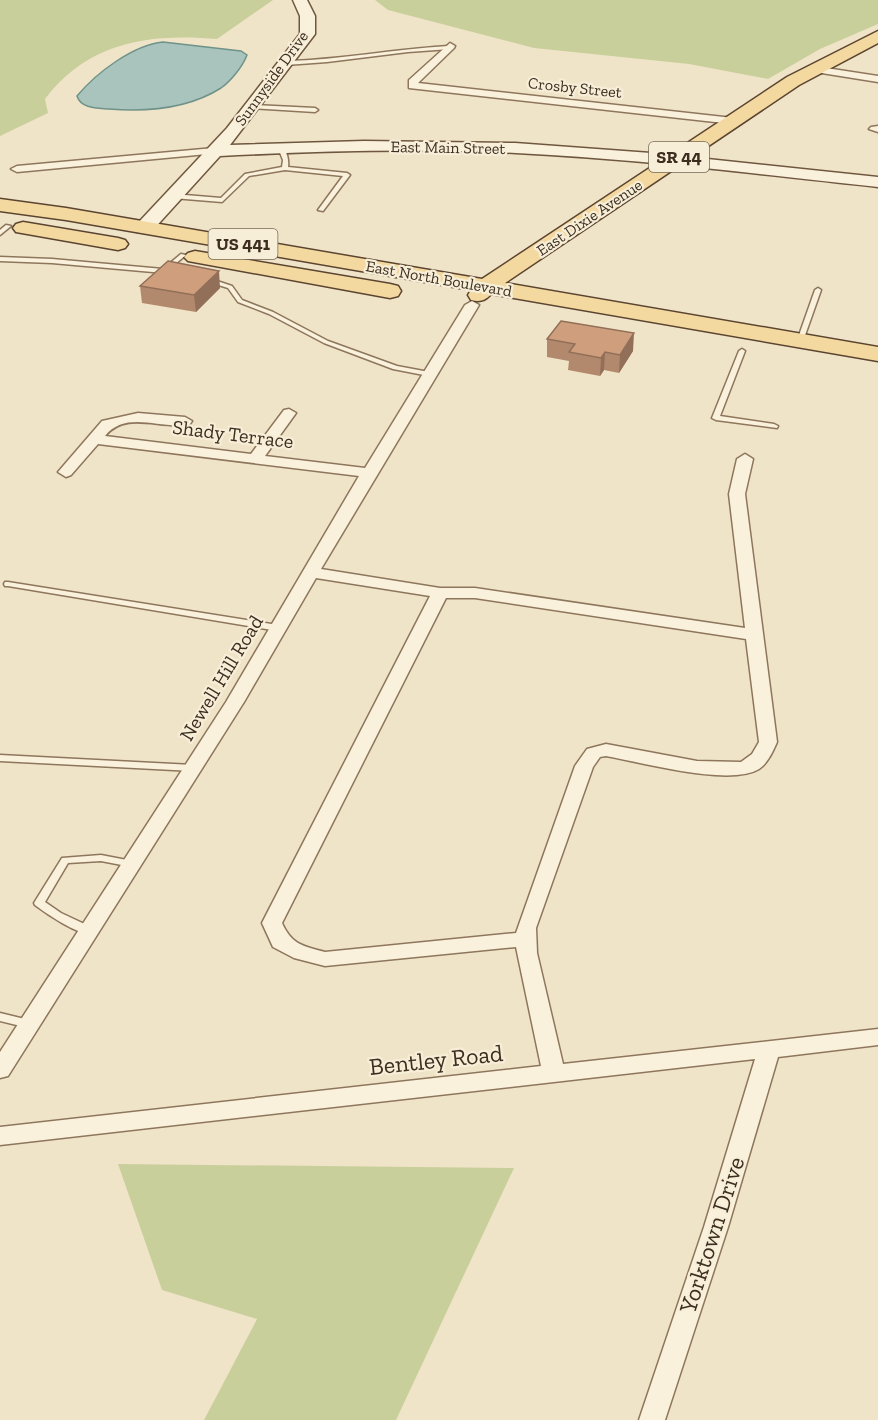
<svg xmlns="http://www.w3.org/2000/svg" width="878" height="1420" viewBox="0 0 878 1420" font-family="'Zilla Slab',serif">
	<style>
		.green { fill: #c9cf9b }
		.water { fill: #a9c4bc; stroke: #6f938a; stroke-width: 1.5 }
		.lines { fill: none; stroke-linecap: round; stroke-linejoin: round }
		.lane-casing { stroke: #8d765c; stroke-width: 3 }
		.street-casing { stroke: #8d765c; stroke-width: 3 }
		.secondary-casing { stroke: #6f573f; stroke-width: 3 }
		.primary-casing { stroke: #5b4430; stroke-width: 3 }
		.lane { fill: #faf1dc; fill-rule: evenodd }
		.street { fill: #faf1dc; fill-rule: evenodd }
		.secondary { fill: #faf1dc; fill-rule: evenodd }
		.primary { fill: #f3d9a0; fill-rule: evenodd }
		.wall { fill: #b2896c }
		.shaded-wall { fill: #916f58 }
		.building { fill: #cf9f7d; stroke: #916f58; stroke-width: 1.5 }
		.labels { text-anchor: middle; stroke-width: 4.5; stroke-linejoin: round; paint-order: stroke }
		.far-street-label { font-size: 16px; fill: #3d2e20; stroke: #f7eed8 }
		.shield { fill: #f7eed8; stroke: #756857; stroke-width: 1.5 }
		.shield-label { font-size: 18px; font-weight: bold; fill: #3d2e20 }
		.street-label { font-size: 20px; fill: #3d2e20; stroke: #f7eed8 }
		.near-street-label { font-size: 24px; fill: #3d2e20; stroke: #f7eed8 }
	</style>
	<rect width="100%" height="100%" fill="#f0e4c8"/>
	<g class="green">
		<path d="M0,0H273L217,39C149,33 88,42 45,99L48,113L0,136Z"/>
		<path d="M375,0H878V24L820,49L768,79L689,64L534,48L388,10Z"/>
		<path d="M118,1164L514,1168L396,1420H204L257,1319L162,1290Z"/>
	</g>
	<path class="water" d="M163,42L241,51L247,55C243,66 231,81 221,88C188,109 147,112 109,109C98,108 81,109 77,96C96,73 133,45 163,42Z"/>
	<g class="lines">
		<g class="lane-casing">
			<g id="lane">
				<path d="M448,46L451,48L450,49L408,52L327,62L286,65L283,63L286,61C340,60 394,49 448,46Z"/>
				<path d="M252,105L315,108L318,110L315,112L250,108L249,107Z"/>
				<path d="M281,146C287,150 289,160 288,167L347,173L350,175L323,211L318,210L343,176L285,170L249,176L222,202L173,198L170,196L173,194L221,198L245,174L282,167L283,160L278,148Z"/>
				<path d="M6,225L11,226L0,235V230Z"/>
				<path d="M181,254L186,255L164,273L52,263L0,261V257L52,259L163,269Z"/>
				<path d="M211,279L232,286L242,300L273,312L328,341L397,366L429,372L433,374L429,376L393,369L324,343L269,314L238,302L228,288L209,282L208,281Z"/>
				<path d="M818,288L821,290L803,341L800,343L798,342L797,341L815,290Z"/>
				<path d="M742,349L745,351L720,416L774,424L778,426L777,428L716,420L712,418L739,351Z"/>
				<path d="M5,582H8L278,625L282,628L278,631L8,586H5L4,584Z"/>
				<path d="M0,755L193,765L198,768L193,771L0,761Z"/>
				<path d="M101,855L132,861L136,862L137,864L136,866L132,867L101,861L68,863L45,902L61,913L93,928L94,931L93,934C79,936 47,914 35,905L34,903L62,858Z"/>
				<path d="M0,1013L33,1021L34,1024L33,1027L29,1028L0,1021Z"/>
			</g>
		</g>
		<g class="street-casing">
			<g id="street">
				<path d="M450,43L455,46L454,48L418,83L733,118L739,121L733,124L409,88V80Z"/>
				<path d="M813,66L878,76V82L809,71V67Z"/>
				<path d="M878,126V132L869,129L871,127Z"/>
				<path d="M214,148L220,151L218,153L17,172L11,169L17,166Z"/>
				<path d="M472,301L479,305L321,569L440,588H475L745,628L729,494L737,459L745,454L753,459L745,494L777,742C773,751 768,763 759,769C730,787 640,762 606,756L600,757L593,767L536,928L537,953L563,1064L878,1029V1045L778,1057L728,1227L665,1420H639L704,1227L755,1059L0,1145V1127L541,1066L516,947L325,966L294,958L273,947L262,923L430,596L316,578L244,702L8,1076L0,1078V1052L226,702L359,476L98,444L71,475L66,477L58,472L102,421L138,413L185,417L192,421L190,424C162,431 127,409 105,436L251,454L284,410L289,409L296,413L265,456L365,468L465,305ZM446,598H475L746,639L759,742L752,754L741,762L697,761L606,744L587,749L575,766L516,933L325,952C303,946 292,945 282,923Z"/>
			</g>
		</g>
		<g class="secondary-casing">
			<path id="secondary" d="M293,0H307L315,16V34L230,145L364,141L515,143L651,153L878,177V187C758,174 637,159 516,153C417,148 319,151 220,156L151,232H137L135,228L137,224L227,128L300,34V16Z"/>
		</g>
		<g class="primary-casing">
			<g id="primary">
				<path d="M878,31V43L799,85L505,283L878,347V361L491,294C485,301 480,302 471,300L468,295L471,290L66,220L0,211V199L66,208L482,279L787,77Z"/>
				<path d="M23,222L118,238L125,240L128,244L125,248L118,250L16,232L13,228L16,224Z"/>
				<path d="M195,251L390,284L398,286L401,291L398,296L390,298L188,261L184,257L188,253Z"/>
			</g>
		</g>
		<use href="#lane" class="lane"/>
		<use href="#street" class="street"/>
		<use href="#secondary" class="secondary"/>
		<use href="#primary" class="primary"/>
	</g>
	<g class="wall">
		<path d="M140,286L220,288L196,312L142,303Z"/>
		<path d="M547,339L633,351L619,373L604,370L600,376L568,370L569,361L547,357Z"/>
	</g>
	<g class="shaded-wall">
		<path d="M219,271L220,288L196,312L194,295Z"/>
		<path d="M634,333L633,351L619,373L620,355Z"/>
		<path d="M605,352L604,370L600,376L601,358Z"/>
	</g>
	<g class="building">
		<path d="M168,261L219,271L194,295L140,286Z"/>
		<path d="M561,321L634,333L620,355L605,352L601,358L569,352L575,344L547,339Z"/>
	</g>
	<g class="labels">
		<g class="far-street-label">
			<text transform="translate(271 78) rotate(-54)" y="6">Sunnyside Drive</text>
			<text transform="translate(575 87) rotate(6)" y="6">Crosby Street</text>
			<text transform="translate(448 147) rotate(1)" y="6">East Main Street</text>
			<text transform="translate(589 217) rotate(-34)" y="6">East Dixie Avenue</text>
			<text transform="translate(439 278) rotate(10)" y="6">East North Boulevard</text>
		</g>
		<g class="shield">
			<rect x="649" y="142" width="60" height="30" rx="4.5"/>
			<rect x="208.5" y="229" width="69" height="30" rx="4.5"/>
		</g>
		<g class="shield-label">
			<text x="679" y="163">SR 44</text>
			<text x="243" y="250">US 441</text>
		</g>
		<g class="street-label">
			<text transform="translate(233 434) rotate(7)" y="7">Shady Terrace</text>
			<text transform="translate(221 678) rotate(-59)" y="7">Newell Hill Road</text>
		</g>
		<g class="near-street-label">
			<text transform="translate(436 1060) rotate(-6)" y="8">Bentley Road</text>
			<text transform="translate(712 1235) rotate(-72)" y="8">Yorktown Drive</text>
		</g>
	</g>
</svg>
